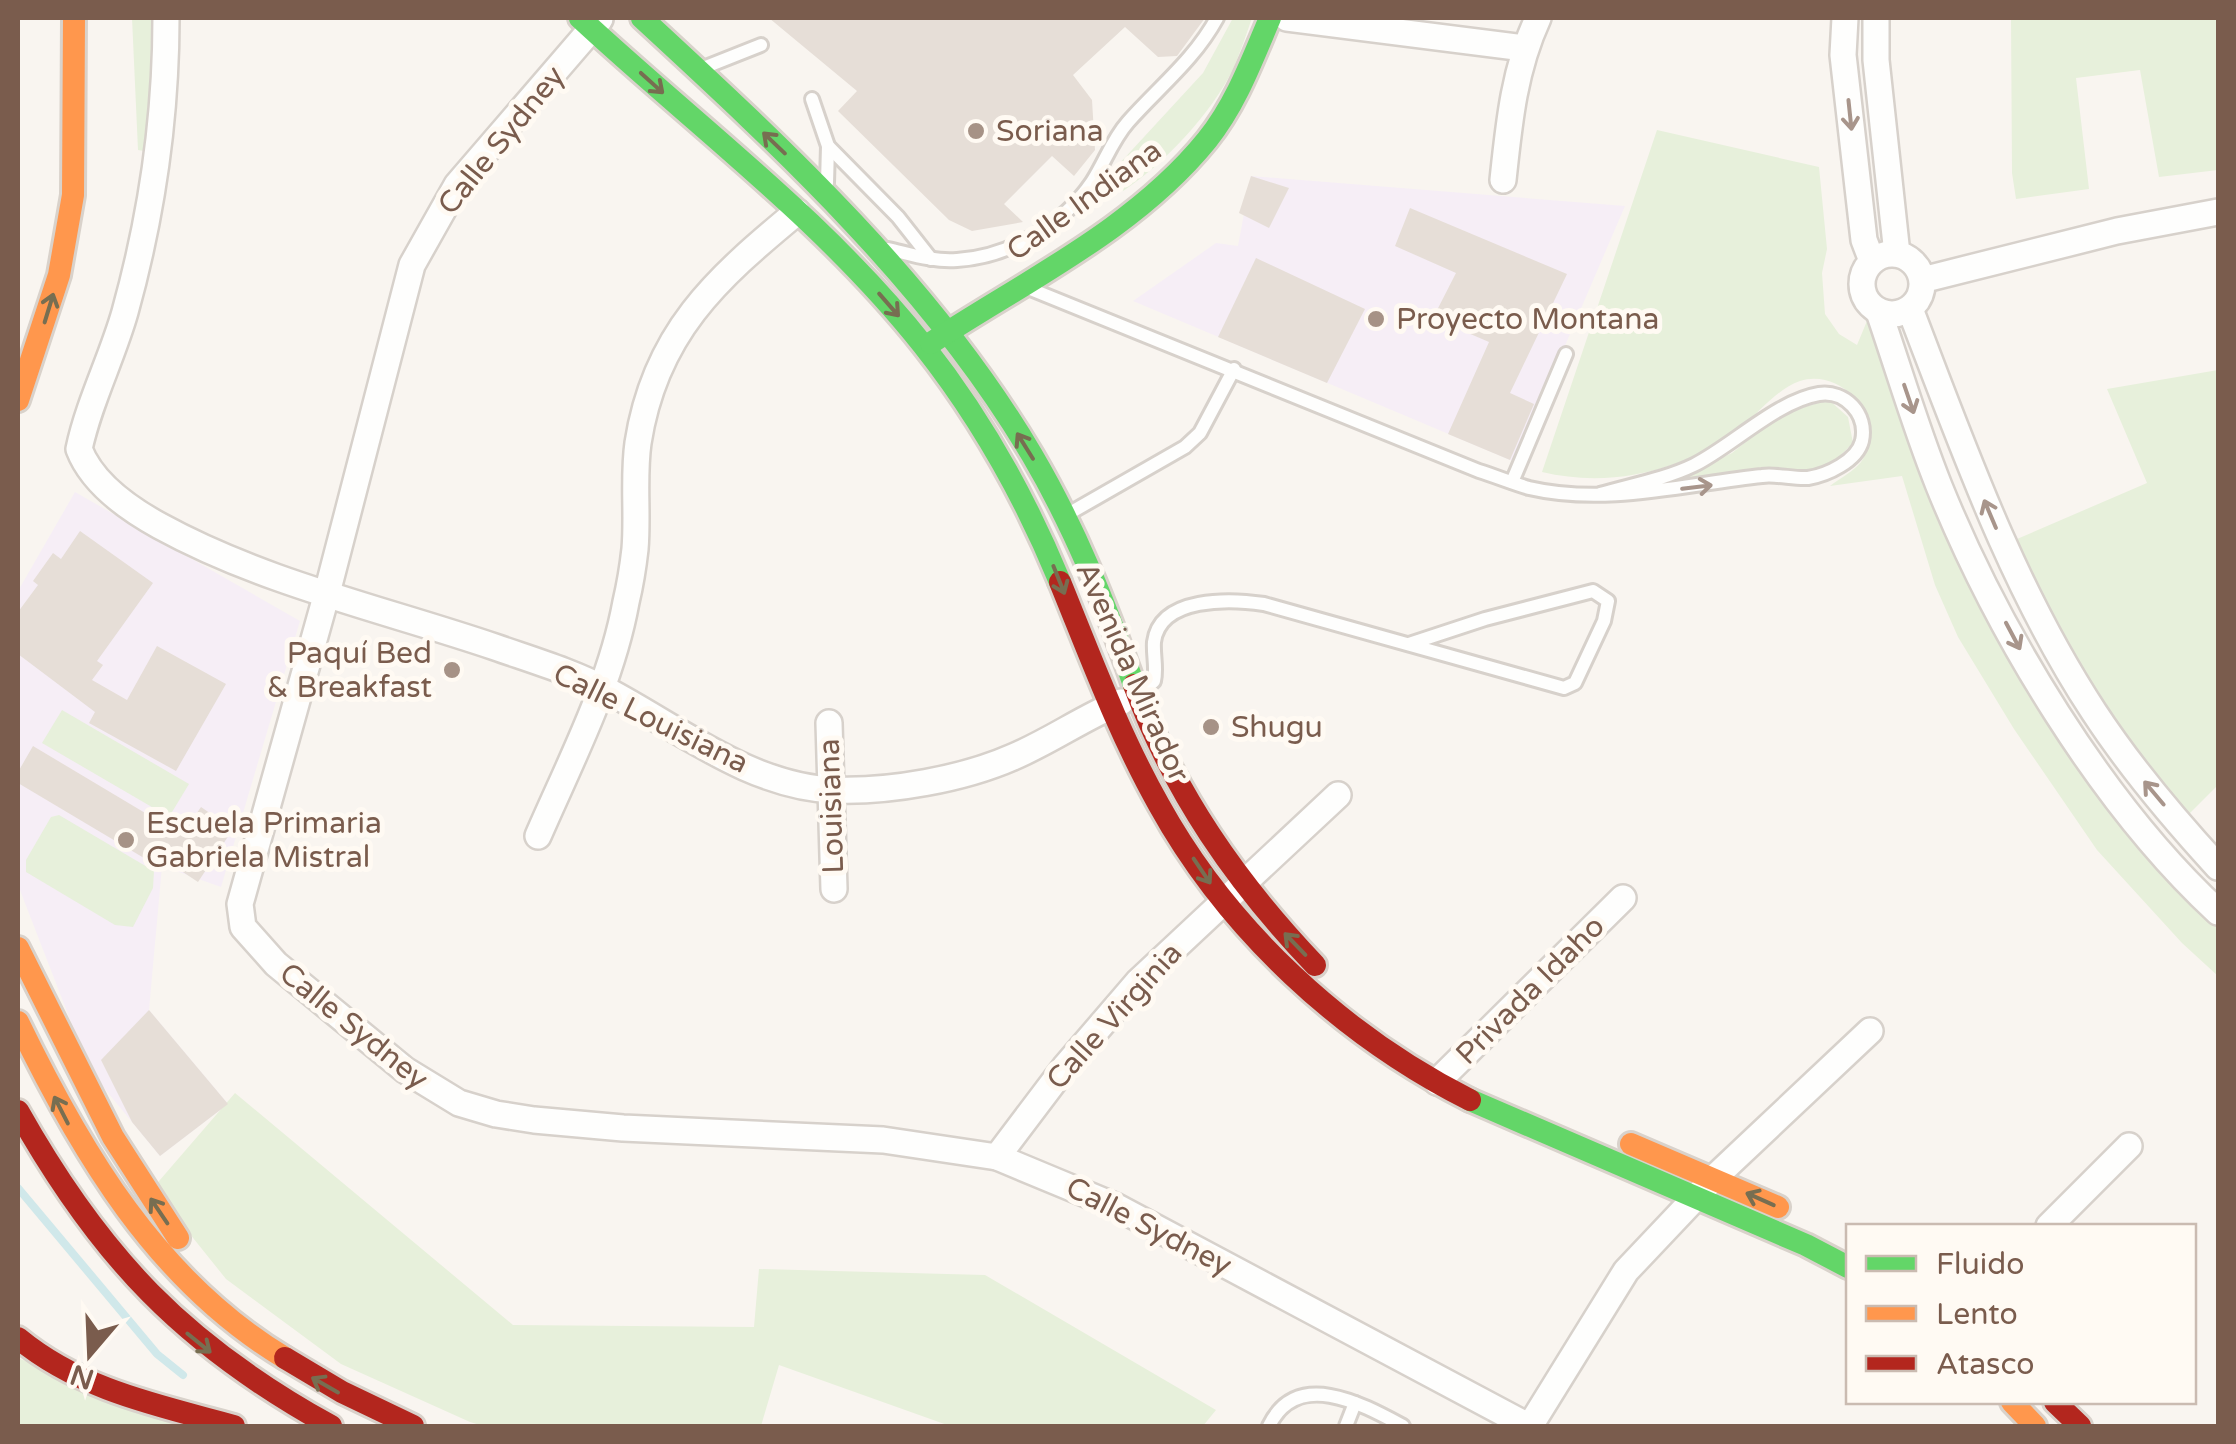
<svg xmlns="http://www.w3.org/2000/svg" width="2236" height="1444" viewBox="0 0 2236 1444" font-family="'Varela Round',sans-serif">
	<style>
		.education { fill: #f6eef6 }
		.green { fill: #e7f0db }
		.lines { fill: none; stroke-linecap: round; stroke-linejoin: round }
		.stream { stroke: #d0e8ea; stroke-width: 8 }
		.building { fill: #e6ded7 }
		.lane-casing { stroke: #d7d1cb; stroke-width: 18 }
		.street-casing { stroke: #d7d1cb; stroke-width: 30 }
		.fast-casing { stroke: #d9d2cb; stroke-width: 28 }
		.slow-casing { stroke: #d9d2cb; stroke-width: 28 }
		.jam-casing { stroke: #d9d2cb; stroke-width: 28 }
		.lane { stroke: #fefefd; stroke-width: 12 }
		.street { stroke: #fefefd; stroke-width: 25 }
		.fast { stroke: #63d668; stroke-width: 22 }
		.slow { stroke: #ff974d; stroke-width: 22 }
		.jam { stroke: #b3261e; stroke-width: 22 }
		.oneway { stroke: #776e51 }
		.oneway2 { stroke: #a8958b }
		.poi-dot { fill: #a69286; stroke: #fffaf3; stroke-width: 4 }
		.labels { text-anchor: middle; stroke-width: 10; stroke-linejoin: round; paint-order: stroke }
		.poi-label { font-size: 30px; fill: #7a5c4d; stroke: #fffaf3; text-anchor: start }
		.street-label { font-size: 30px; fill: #7a5c4d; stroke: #fffaf3 }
	</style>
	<rect width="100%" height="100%" fill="#f9f5f0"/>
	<g class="education">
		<path d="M1251,176L1625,206L1515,462L1133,301L1216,243L1238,246Z"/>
		<path d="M75,492L300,621L221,887L162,866L149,1010L228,1104L160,1156L90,1071L18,885V591Z"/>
	</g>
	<g class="green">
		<path d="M132,18H157L156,153L138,150Z"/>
		<path d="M1233,18H1252C1246,35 1240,53 1233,69C1212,113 1163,165 1123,191L1115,175L1120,163L1203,73Z"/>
		<path d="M2011,18H2218V170L2159,177L2140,70L2076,78L2089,189L2016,199L2012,173Z"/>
		<path d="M1657,130L1819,167L1827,249L1822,273L1825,314L1839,334L1857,345L1872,309L2006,634L2218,917V976L2182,943L2097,850L2014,729L1958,637L1935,585L1902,476L1830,486C1839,479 1854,471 1861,462C1889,423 1844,367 1800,381C1779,388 1761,410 1745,424C1690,470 1612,489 1542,472Z"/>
		<path d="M2218,370V785L2175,828L1996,548L2147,483L2107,389Z"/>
		<path d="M1829,400L1848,417L1853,443L1828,468L1700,493L1609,497L1673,480L1732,453L1780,414Z"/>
		<path d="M62,710L189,784L169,817L42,743Z"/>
		<path d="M59,815L154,871L153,888L133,927L115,925L26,872V860L51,817Z"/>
		<path d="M235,1093L513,1325L754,1327L759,1269L985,1275L1216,1410L1203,1426H950L779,1365L761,1426H483L470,1422L341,1364L226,1279L153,1188Z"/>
		<path d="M18,1358L188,1426H18Z"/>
	</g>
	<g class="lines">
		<path class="stream" d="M18,1188L157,1354L183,1375"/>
	</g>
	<g class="building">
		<path d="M769,18H1205L1177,56L1158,57L1125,27L1073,75L1092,100L1095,150L1074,176L1052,156L1004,204L1023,222L972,231L949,220L838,111L857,91Z"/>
		<path d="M1251,176L1289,188L1269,228L1239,213Z"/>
		<path d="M1410,208L1567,274L1510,393L1534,404L1510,460L1448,434L1489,342L1433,318L1456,273L1395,246Z"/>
		<path d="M1256,258L1365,309L1327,383L1218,337Z"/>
		<path d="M80,531L153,583L97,661L103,665L92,680L127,700L157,646L226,684L176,771L89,723L95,712L18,654V612L38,585L33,581L53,553L61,559Z"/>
		<path d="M33,746L182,835L201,807L233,829L198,882L154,853L149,861L18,783V772Z"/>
		<path d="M149,1010L228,1104L160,1156L132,1122L101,1060Z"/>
	</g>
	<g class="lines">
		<g class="lane-casing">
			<g id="lane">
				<path d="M703,68L761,45"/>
				<path d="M812,99L828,146L827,183"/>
				<path d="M828,146L898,217L931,259"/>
				<path d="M888,249C910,254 934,262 957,260C1009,257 1063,225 1092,182C1105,162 1112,140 1128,122C1159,87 1194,60 1217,18"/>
				<path d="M1028,288L1479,471C1495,476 1512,483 1529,488C1606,506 1686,484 1762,476C1777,474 1793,479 1808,478C1827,475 1857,461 1862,441C1868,414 1845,390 1819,394C1777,401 1732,446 1694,465C1665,479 1631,485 1600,494"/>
				<path d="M1512,482L1566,354"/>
				<path d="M1068,514L1185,447L1200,433L1234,369"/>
				<path d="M1142,692L1154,681C1157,668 1153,655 1154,642C1160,596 1231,599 1264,604L1564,688L1575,683L1604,621L1608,601L1593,591L1485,619L1409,644"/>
				<path d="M1269,1426C1297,1368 1362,1404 1403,1426"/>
				<path d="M1346,1426L1355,1403"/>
			</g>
		</g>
		<g class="street-casing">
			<g id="street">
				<path d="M166,18C166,118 152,215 125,312C112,358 89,402 79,449C92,483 129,509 160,526C264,583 383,609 495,647C532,660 573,672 608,691C678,728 753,788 835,790C890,792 963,779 1013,757C1051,741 1084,717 1121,702"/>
				<path d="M1287,18L1524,48"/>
				<path d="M1845,18L1843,55L1864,240L1872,261"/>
				<path d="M1876,18V60L1897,254"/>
				<path d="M600,19L457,185L412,265L327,593L240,904L243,927L276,964L405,1070L459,1103L496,1114L534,1120L623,1128L883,1140L997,1157L1115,1206L1528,1426"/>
				<path d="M1503,180C1509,123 1514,70 1538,18"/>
				<circle cx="1892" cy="284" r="30"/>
				<path d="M1922,280L2117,231L2218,212"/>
				<path d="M1910,309C1963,447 2012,587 2094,712C2130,767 2173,818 2218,867"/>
				<path d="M1879,312C1899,370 1916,429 1939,486C1998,632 2102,805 2218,912"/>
				<path d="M829,723L834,889"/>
				<path d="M538,836C571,760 611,684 626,602C630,585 633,567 635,549C638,514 633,478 638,443C655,333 716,279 797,212"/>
				<path d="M1437,1082L1623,898"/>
				<path d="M997,1157L1065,1067L1138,982L1338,795"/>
				<path d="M2049,1226L2129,1146"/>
				<path d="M1530,1426L1626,1271L1714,1178L1870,1031"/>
			</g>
		</g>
		<g class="fast-casing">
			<g id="fast">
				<path d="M580,18C695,125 825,221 923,345C980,417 1025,497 1060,582"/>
				<path d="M642,18C785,150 932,286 1032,455C1075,528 1106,606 1134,685"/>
				<path d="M931,343C1025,281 1135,229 1207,140C1236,104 1252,60 1270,18"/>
				<path d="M1470,1100L1806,1245L1848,1267"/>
			</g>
		</g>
		<g class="slow-casing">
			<g id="slow">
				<path d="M18,400L59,275L73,195L74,18"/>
				<path d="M18,948L113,1137L178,1238"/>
				<path d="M18,1022C81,1152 157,1281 285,1358"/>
				<path d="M1631,1144L1778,1207"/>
				<path d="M2012,1402L2035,1426"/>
			</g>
		</g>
		<g class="jam-casing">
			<g id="jam">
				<path d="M1060,582C1091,658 1119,734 1159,805C1228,930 1343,1036 1470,1100"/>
				<path d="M1134,685C1174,793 1236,882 1315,965"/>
				<path d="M18,1111C100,1257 184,1345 331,1426"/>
				<path d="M18,1338C81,1390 157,1405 234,1426"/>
				<path d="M285,1358L342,1392L413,1426"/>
				<path d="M2055,1402L2080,1426"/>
			</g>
		</g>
		<use href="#lane" class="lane"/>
		<use href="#street" class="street"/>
		<use href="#fast" class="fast"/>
		<use href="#slow" class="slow"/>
		<use href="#jam" class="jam"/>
	</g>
	<defs><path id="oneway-shaft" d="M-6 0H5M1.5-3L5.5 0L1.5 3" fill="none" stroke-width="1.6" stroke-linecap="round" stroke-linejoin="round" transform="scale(2.5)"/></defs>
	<g class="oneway">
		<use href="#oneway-shaft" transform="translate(652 83) rotate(42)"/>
		<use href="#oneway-shaft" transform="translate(774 143) rotate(-136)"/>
		<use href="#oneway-shaft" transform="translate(889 305) rotate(49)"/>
		<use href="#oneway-shaft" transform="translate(49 308) rotate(-73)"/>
		<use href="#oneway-shaft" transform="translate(1025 446) rotate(-122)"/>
		<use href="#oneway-shaft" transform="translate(1059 580) rotate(68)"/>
		<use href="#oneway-shaft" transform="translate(1202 871) rotate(56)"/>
		<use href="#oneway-shaft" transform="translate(1295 944) rotate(-134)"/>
		<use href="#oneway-shaft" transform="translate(61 1110) rotate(-117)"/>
		<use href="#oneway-shaft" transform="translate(1760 1199) rotate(-156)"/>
		<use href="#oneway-shaft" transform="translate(159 1211) rotate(-124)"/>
		<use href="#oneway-shaft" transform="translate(199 1343) rotate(39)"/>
		<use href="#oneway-shaft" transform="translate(325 1385) rotate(-150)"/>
	</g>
	<g class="oneway2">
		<use href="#oneway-shaft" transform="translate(1850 115) rotate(84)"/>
		<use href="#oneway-shaft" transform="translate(1909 399) rotate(71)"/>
		<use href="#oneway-shaft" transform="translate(1697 487) rotate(-7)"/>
		<use href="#oneway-shaft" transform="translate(1990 514) rotate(-113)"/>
		<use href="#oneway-shaft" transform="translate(2013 636) rotate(62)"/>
		<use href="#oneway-shaft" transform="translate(2154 793) rotate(-130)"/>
	</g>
	<g class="poi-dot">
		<circle cx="976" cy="131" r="10"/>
		<circle cx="1376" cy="319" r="10"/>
		<circle cx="452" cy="670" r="10"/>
		<circle cx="1211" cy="727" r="10"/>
		<circle cx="126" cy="840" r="10"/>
	</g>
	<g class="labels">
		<g class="poi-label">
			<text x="996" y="141">Soriana</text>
			<text x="1396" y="329">Proyecto Montana</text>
			<text x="432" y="663" text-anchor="end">Paquí Bed<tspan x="432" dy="34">&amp; Breakfast</tspan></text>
			<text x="1231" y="737">Shugu</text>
			<text x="146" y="833">Escuela Primaria<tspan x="146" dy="34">Gabriela Mistral</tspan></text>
		</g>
		<g class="street-label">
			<text transform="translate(501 140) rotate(-51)" y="10">Calle Sydney</text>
			<text transform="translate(1084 200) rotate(-36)" y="10">Calle Indiana</text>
			<text transform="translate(1133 672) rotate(66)" y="10">Avenida Mirador</text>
			<text transform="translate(651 718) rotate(26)" y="10">Calle Louisiana</text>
			<text transform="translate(831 806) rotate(-92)" y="10">Louisiana</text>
			<text transform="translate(1530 990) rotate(-45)" y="10">Privada Idaho</text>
			<text transform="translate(1114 1016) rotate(-48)" y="10">Calle Virginia</text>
			<text transform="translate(354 1026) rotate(39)" y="10">Calle Sydney</text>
			<text transform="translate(1149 1226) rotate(27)" y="10">Calle Sydney</text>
		</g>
	</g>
	<rect width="2236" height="1444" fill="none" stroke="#7a5c4d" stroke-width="40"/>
	<rect x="1846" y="1224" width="350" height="180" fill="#fffaf3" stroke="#cabbb1" stroke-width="2.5"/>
	<rect x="1866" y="1256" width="50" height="15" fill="#63d668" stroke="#cabbb1" stroke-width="2.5"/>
	<text x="1936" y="1274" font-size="30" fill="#7a5c4d">Fluido</text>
	<rect x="1866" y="1306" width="50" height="15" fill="#ff974d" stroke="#cabbb1" stroke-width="2.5"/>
	<text x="1936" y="1324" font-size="30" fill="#7a5c4d">Lento</text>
	<rect x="1866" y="1356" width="50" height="15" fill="#b3261e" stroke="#cabbb1" stroke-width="2.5"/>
	<text x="1936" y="1374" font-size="30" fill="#7a5c4d">Atasco</text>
	<g transform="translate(90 1354) rotate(199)" stroke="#fffaf3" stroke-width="8" paint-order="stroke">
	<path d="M0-8L18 38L0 25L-18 38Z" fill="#7a5c4d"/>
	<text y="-15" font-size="28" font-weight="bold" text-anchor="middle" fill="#7a5c4d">N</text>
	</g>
</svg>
